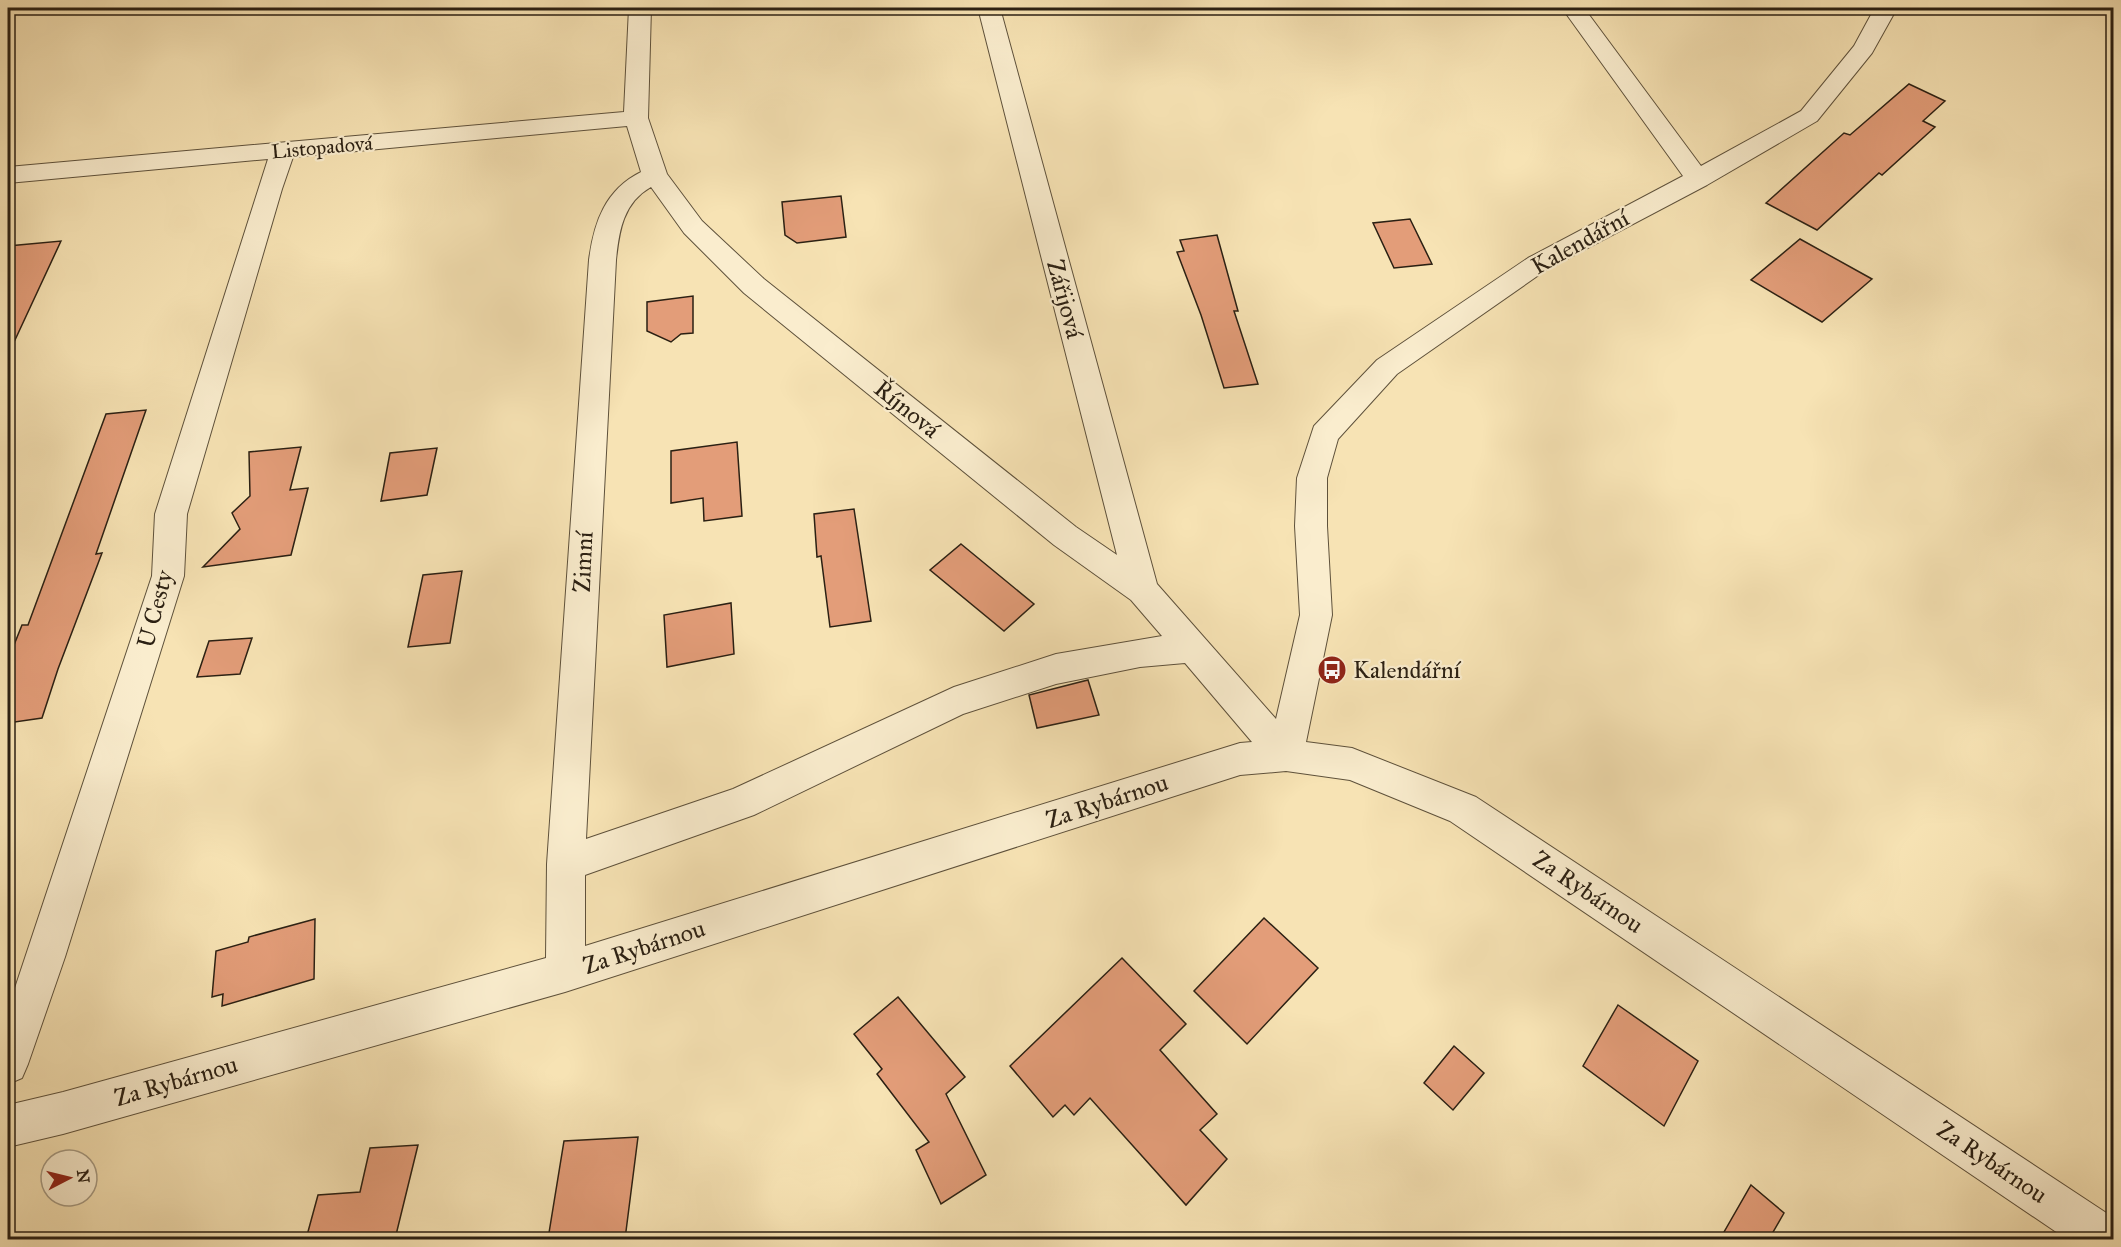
<svg xmlns="http://www.w3.org/2000/svg" width="2121" height="1247" viewBox="0 0 2121 1247" font-family="'IM FELL Great Primer',serif">
	<style>
		.building { fill: #e39d79; stroke: #2b2013; stroke-width: 1.5 }
		.lines { fill: none; stroke-linecap: round; stroke-linejoin: round }
		.minor-casing { stroke: #5e513b; stroke-width: 2 }
		.minor { fill: #faedce; fill-rule: evenodd }
		.labels { text-anchor: middle; stroke-width: 4.5; stroke-linejoin: round; paint-order: stroke }
		.far-street-label { font-size: 20px; fill: #2b2013; stroke: #faedce }
		.street-label { font-size: 24px; fill: #2b2013; stroke: #faedce }
		.poi-label { font-size: 24px; fill: #2b2013; stroke: #faedce; text-anchor: start }
	</style>
	<rect width="100%" height="100%" fill="#f7e3b4"/>
	<filter id="stains"><feTurbulence type="fractalNoise" baseFrequency=".00333" numOctaves="4"/><feColorMatrix values="0 0 0 0 .2 0 0 0 0 .09 0 0 0 0 .02 0 0 0 .5 -.17"/></filter>
	<radialGradient id="worn" r=".72"><stop offset=".6" stop-color="#630" stop-opacity="0"/><stop offset="1" stop-color="#630" stop-opacity=".3"/></radialGradient>
	<g class="building">
		<path d="M1909,84L1945,101L1923,121L1935,127L1882,175L1879,173L1817,230L1766,203L1844,133L1850,135Z"/>
		<path d="M841,196L846,237L797,243L785,235L782,202Z"/>
		<path d="M1410,219L1432,264L1394,268L1373,223Z"/>
		<path d="M1217,235L1238,311H1234L1258,384L1224,388L1201,315L1177,252L1184,251L1180,240Z"/>
		<path d="M1800,239L1872,279L1822,322L1751,280Z"/>
		<path d="M61,241L8,355V246Z"/>
		<path d="M693,296V333L681,334L671,342L647,331V302Z"/>
		<path d="M146,410L96,554L102,553L58,669L42,718L8,723V660L22,625H28L106,414Z"/>
		<path d="M737,442L742,516L704,521L703,498L671,503V451Z"/>
		<path d="M301,447L290,490L308,488L291,555L203,567L240,529L232,513L250,496L249,452Z"/>
		<path d="M437,448L427,495L381,501L390,453Z"/>
		<path d="M854,509L871,621L830,627L821,556L817,557L814,514Z"/>
		<path d="M961,544L1034,604L1004,631L930,570Z"/>
		<path d="M462,571L450,643L408,647L423,575Z"/>
		<path d="M731,603L734,654L667,667L664,615Z"/>
		<path d="M252,638L240,674L197,677L209,641Z"/>
		<path d="M1088,680L1099,715L1037,728L1029,695Z"/>
		<path d="M1264,918L1318,968L1247,1044L1194,991Z"/>
		<path d="M315,919L314,979L222,1006L223,994L212,997L216,951L248,942L249,937Z"/>
		<path d="M1122,958L1186,1024L1160,1050L1217,1114L1200,1130L1227,1159L1186,1205L1090,1098L1074,1115L1065,1105L1053,1117L1010,1066Z"/>
		<path d="M898,997L965,1077L946,1094L986,1175L941,1204L916,1150L929,1142L877,1074L882,1069L854,1034Z"/>
		<path d="M1618,1005L1698,1061L1664,1126L1583,1066Z"/>
		<path d="M1454,1046L1484,1073L1453,1110L1424,1083Z"/>
		<path d="M638,1137L625,1239H548L564,1141Z"/>
		<path d="M418,1145L395,1239H306L318,1195L360,1192L370,1148Z"/>
		<path d="M1751,1185L1784,1213L1769,1239H1720Z"/>
	</g>
	<g class="lines">
		<g class="minor-casing">
			<path id="minor" d="M629,8H651L648,118L667,174L702,221L764,279L1076,527L1117,555L978,8H1000L1157,584L1276,719L1300,615L1295,526L1297,478L1314,426L1377,360L1528,258L1683,176L1562,8H1584L1701,166L1801,111L1854,46L1873,11L1871,8H1894L1896,10L1872,53L1817,121L1707,185L1546,270L1397,374L1338,439L1327,478V526L1332,615L1306,742L1352,748L1476,797L2114,1218V1240H2068L1450,821L1350,780L1286,771L1240,775L565,992L63,1134L8,1147V1105L63,1092L546,958L547,864L589,260C594,222 605,190 641,172L627,126L293,157L282,189L187,514L184,576L65,957L28,1064L22,1078L8,1084V1009L152,576L155,514L268,159L8,183V167L624,112ZM651,187L684,233L744,293L1054,545L1131,600L1162,636L1056,654L954,687L733,789L586,839L616,260C619,231 623,203 651,187ZM1185,663L1252,742L1240,743L585,946V875L754,815L963,714L1056,684L1140,667Z"/>
		</g>
		<use href="#minor" class="minor"/>
	</g>
	<defs>
		<g id="bus-disc" transform="scale(1.5)"><circle r="9.5" fill="#8f2418" stroke="#faedce"/><path d="M-5-6H5V4H4V6H2V4H-2V6H-4V4H-5ZM-3.5-4V0h7V-4ZM-3.5 1.2v1.5H-2V1.2ZM2 1.2v1.5H3.5V1.2Z" fill="#fff"/></g>
	</defs>
	<g fill-rule="evenodd">
		<use href="#bus-disc" x="1332" y="670"/>
	</g>
	<g class="labels">
		<g class="far-street-label">
			<text transform="translate(322 147) rotate(-5)" y="7">Listopadová</text>
		</g>
		<g class="street-label">
			<text transform="translate(1580 242) rotate(-29)" y="8">Kalendářní</text>
			<text transform="translate(1065 299) rotate(75)" y="8">Zářijová</text>
			<text transform="translate(907 409) rotate(39)" y="8">Říjnová</text>
			<text transform="translate(583 562) rotate(-87)" y="8">Zimní</text>
			<text transform="translate(155 609) rotate(-75)" y="8">U Cesty</text>
			<text transform="translate(1107 801) rotate(-18)" y="8">Za Rybárnou</text>
			<text transform="translate(1588 892) rotate(34)" y="8">Za Rybárnou</text>
			<text transform="translate(644 947) rotate(-18)" y="8">Za Rybárnou</text>
			<text transform="translate(176 1081) rotate(-16)" y="8">Za Rybárnou</text>
			<text transform="translate(1992 1162) rotate(34)" y="8">Za Rybárnou</text>
		</g>
		<g class="poi-label">
			<text x="1353" y="678">Kalendářní</text>
		</g>
	</g>
	<rect width="2121" height="1247" fill="none" stroke="#f7e3b4" stroke-width="30"/>
	<rect x="9" y="9" width="2103" height="1229" fill="none" stroke="#2b2013" stroke-width="3"/>
	<rect x="15" y="15" width="2091" height="1217" fill="none" stroke="#2b2013" stroke-width="1.5"/>
	<g transform="translate(69 1178) rotate(83)"><circle r="28" fill="#faedce" stroke="#a79b83" stroke-width="1.5"/>
	<path d="M0-4.5L10 22L0 15L-10 22Z" fill="#8f2418"/>
	<text y="-9" font-size="16" font-weight="bold" text-anchor="middle" fill="#2b2013">N</text>
	</g>
	<rect width="100%" height="100%" filter="url(#stains)"/>
	<rect width="100%" height="100%" fill="url(#worn)"/>
</svg>
